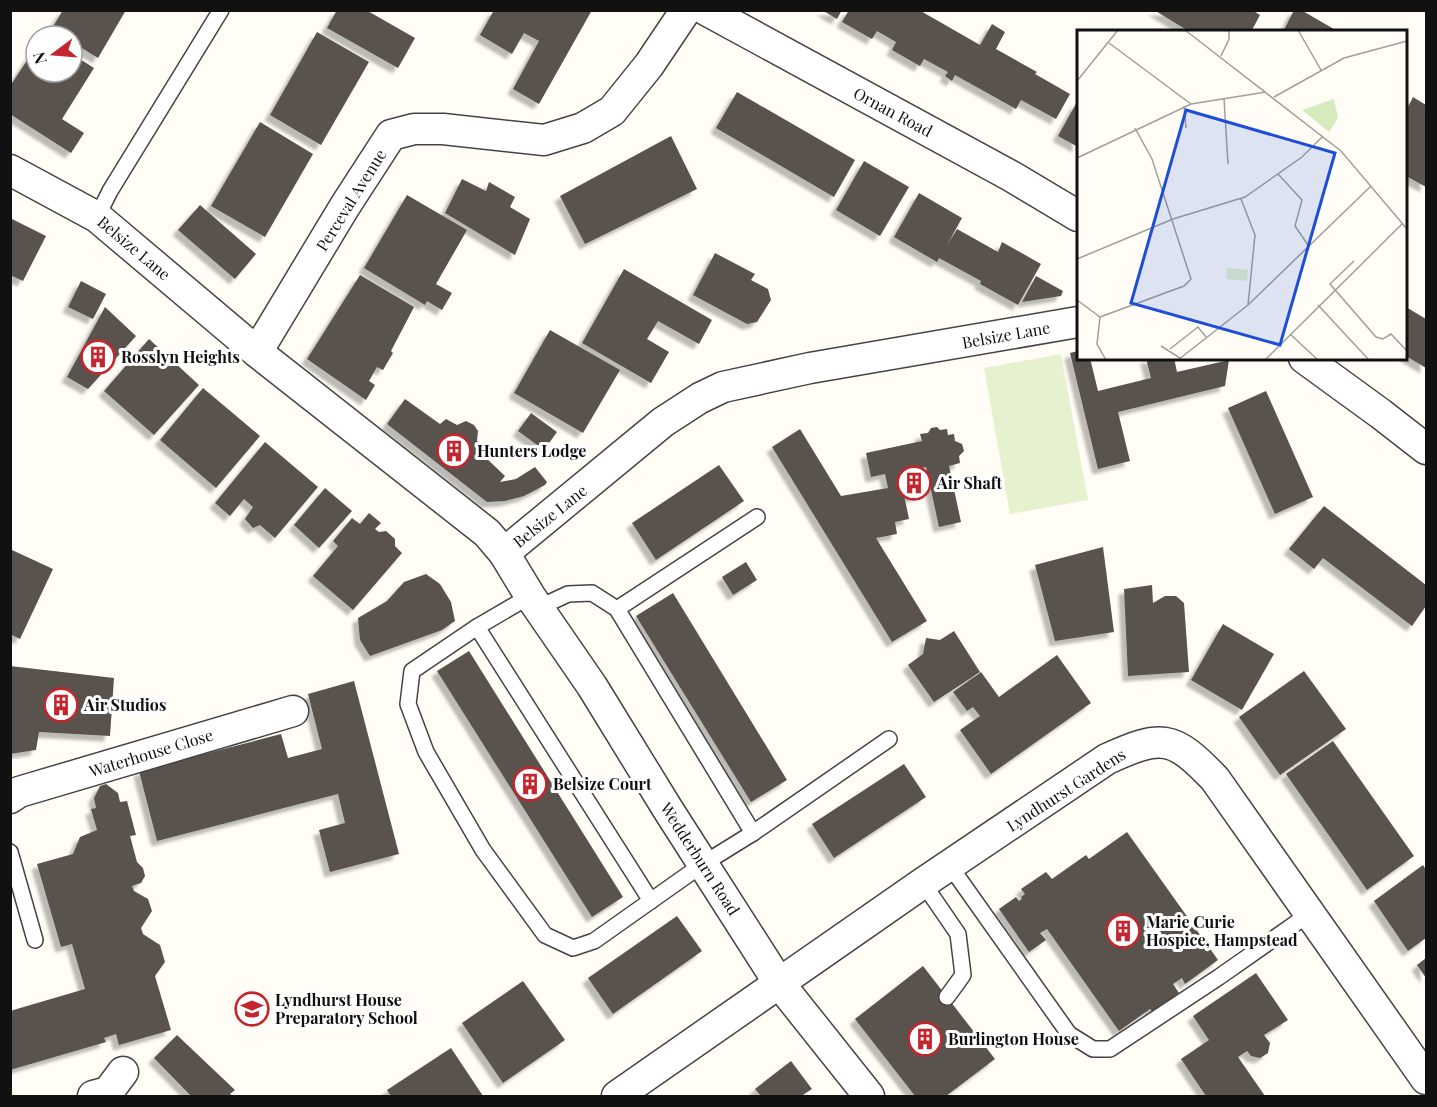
<svg xmlns="http://www.w3.org/2000/svg" width="1437" height="1107" viewBox="0 0 1437 1107" font-family="'Playfair Display',serif">
	<style>
		.pitch { fill: #e6f2cf }
		.building { fill: #5a524d; filter: url(#shadow) }
		.lines { fill: none; stroke-linecap: round; stroke-linejoin: round }
		.lane-casing { stroke: #444; stroke-width: 18 }
		.street-casing { stroke: #444; stroke-width: 33 }
		.lane { stroke: #fff; stroke-width: 15 }
		.street { stroke: #fff; stroke-width: 30 }
		.labels { text-anchor: middle; stroke-width: 6; stroke-linejoin: round; paint-order: stroke }
		.street-label { font-size: 16px; fill: #111; stroke: #fff }
		.poi-label { font-size: 16px; font-weight: bold; fill: #111; stroke: #fff; text-anchor: start }
		.inset-road { fill: none; stroke: #a09f9a; stroke-width: 1.5 }
		.view { fill: #1d4ed8; fill-opacity: 0.15; stroke: #1d4ed8; stroke-width: 3 }
		.inset-edge { fill: none; stroke: #111; stroke-width: 3 }
	</style>
	<defs>
		<filter id="shadow"><feDropShadow dx="-5.5" dy="5.5" stdDeviation="1.5" flood-color="#0004"/></filter>
	</defs>
	<rect width="100%" height="100%" fill="#fffdf5"/>
	<path class="pitch" d="M1061,354L1088,500L1010,514L984,368Z"/>
	<g class="building">
		<path d="M63,10H126L98,58L72,42V36H62L51,30Z"/>
		<path d="M337,10H366L415,38L398,68L327,28Z"/>
		<path d="M494,10H592L539,104L513,89L539,41L524,33L512,54L480,35Z"/>
		<path d="M822,10H842L837,19Z"/>
		<path d="M849,10H919L980,45L992,24L1005,32L996,49L1037,72L1035,74L1070,94L1056,119L1021,100L1016,109L955,75L952,81L945,76L948,72L924,59L920,66L892,50L896,42L877,31L872,39L842,22Z"/>
		<path d="M1154,10H1252L1260,15L1251,32H1190Z"/>
		<path d="M1294,10H1301L1339,32H1283Z"/>
		<path d="M317,32L369,62L321,145L270,115Z"/>
		<path d="M36,47V72H72V54L94,68L62,119L84,133L71,153L10,114V86Z"/>
		<path d="M737,92L855,160L834,197L716,128Z"/>
		<path d="M1413,97L1426,105V187L1406,176V111Z"/>
		<path d="M1078,100V147L1058,136Z"/>
		<path d="M260,122L313,154L265,237L211,206Z"/>
		<path d="M671,136L697,189L585,244L560,196Z"/>
		<path d="M864,161L909,187L880,236L836,210Z"/>
		<path d="M462,179L486,191L489,182L515,197L510,207L530,219L515,255L445,213Z"/>
		<path d="M919,193L962,218L946,247L957,229L998,252L1002,242L1041,264L1018,305L980,284L981,281L939,258L937,262L894,237Z"/>
		<path d="M407,195L467,230L436,284L452,293L442,310L427,301L425,305L364,268Z"/>
		<path d="M200,205L256,254L235,279L178,230Z"/>
		<path d="M10,218L46,236L23,281L10,275Z"/>
		<path d="M715,253L755,274L751,280L768,289L771,300L757,322L747,324L693,295Z"/>
		<path d="M624,269L712,320L699,344L658,321L647,339L669,352L651,383L582,343Z"/>
		<path d="M360,275L414,307L391,351L393,353L383,370L377,367L369,381L375,385L366,400L307,359Z"/>
		<path d="M1036,276L1063,291L1061,296L1022,302Z"/>
		<path d="M81,281L106,294L93,319L68,307Z"/>
		<path d="M105,307L136,336L88,389L67,377Z"/>
		<path d="M1406,307L1426,319V368L1406,356Z"/>
		<path d="M550,330L620,370L583,433L514,393Z"/>
		<path d="M149,339L199,385L154,435L104,391Z"/>
		<path d="M1078,351V358H1090L1098,391L1151,378L1146,358H1174L1177,372L1229,360L1225,386L1118,412L1130,461L1098,469L1070,353Z"/>
		<path d="M203,388L260,436L216,488L160,440Z"/>
		<path d="M1266,391L1313,497L1275,514L1228,408Z"/>
		<path d="M405,399L440,424L446,419L457,425L466,421L474,425L478,431L477,441L484,447L483,455L505,476L500,482L516,479L535,467L547,482L545,485L524,496L505,501L487,502L387,424Z"/>
		<path d="M531,413L557,432L544,450L518,431Z"/>
		<path d="M937,427L940,430L947,429L948,435L954,434L955,441L962,444L964,451L959,456L960,463L949,466L961,522L939,527L926,467L899,473L901,482L907,473L916,472L924,477L926,486L921,495L911,497L903,490L909,519L895,522L897,534L876,538L927,621L892,642L772,447L800,429L841,496L888,488L885,474L871,477L866,453L922,441L920,434L928,433L931,428Z"/>
		<path d="M265,442L318,487L275,538L260,525L253,528L245,519L253,507L244,499L230,516L215,503Z"/>
		<path d="M719,465L744,501L656,560L632,523Z"/>
		<path d="M325,488L352,511L319,548L294,525Z"/>
		<path d="M1324,506L1426,585V606L1412,626L1323,558L1314,569L1289,549Z"/>
		<path d="M369,513L381,523L375,529L379,532L386,531L395,539V546L402,553L353,610L313,576L338,546L333,541L352,518L360,524Z"/>
		<path d="M1103,547L1114,632L1055,641L1035,565Z"/>
		<path d="M12,550L53,569L20,639L10,634Z"/>
		<path d="M746,562L757,580L733,595L722,577Z"/>
		<path d="M426,574L440,584L451,602L455,621L442,630L370,656L360,640L358,618L387,601L404,582Z"/>
		<path d="M1152,585L1153,603L1165,596H1176L1184,603L1189,672L1128,676L1124,589Z"/>
		<path d="M673,593L787,780L751,802L636,616Z"/>
		<path d="M1223,624L1274,654L1242,710L1191,680Z"/>
		<path d="M954,631L980,672L934,702L908,665L923,654L926,638L940,640Z"/>
		<path d="M469,651L623,897L592,917L437,671Z"/>
		<path d="M1057,655L1091,703L991,774L960,730L980,716L973,707L967,711L953,692L981,672L999,697Z"/>
		<path d="M10,666L114,678L110,736L39,732L36,750L10,754Z"/>
		<path d="M1304,671L1346,729L1280,775L1239,717Z"/>
		<path d="M354,681L399,854L330,872L319,830L345,823L338,794L157,841L139,771L281,734L288,758L322,749L308,694Z"/>
		<path d="M1333,741L1414,856L1367,890L1286,774Z"/>
		<path d="M904,764L926,797L834,858L812,824Z"/>
		<path d="M106,784L118,793L120,802L127,801L136,835L130,836L137,862L143,868L145,876L141,883L132,886L134,891L148,899L152,911L141,928L143,934L160,945L165,962L155,976L171,1030L119,1045L116,1034L104,1038L106,1042L10,1070V1011L85,989L72,944L61,947L37,864L73,854L80,837L97,830L91,809L96,808L94,798L100,786Z"/>
		<path d="M1127,832L1218,960L1185,984L1182,978L1173,984L1179,993L1153,1012L1150,1009L1119,1031L1047,929L1040,933L1046,940L1029,952L999,909L1016,897L1019,901L1022,899L1021,897L1025,894L1021,889L1046,872L1052,879L1086,855L1089,859Z"/>
		<path d="M1423,865L1426,870V938L1408,951L1374,901Z"/>
		<path d="M677,916L702,951L613,1014L588,978Z"/>
		<path d="M1426,958V978L1417,965Z"/>
		<path d="M923,966L995,1059L946,1096H915L855,1019Z"/>
		<path d="M1256,973L1288,1020L1264,1035L1270,1043L1268,1053L1260,1058L1251,1056L1247,1051L1238,1057L1265,1096H1206L1181,1059L1209,1040L1193,1016Z"/>
		<path d="M523,981L565,1040L503,1083L462,1023Z"/>
		<path d="M177,1035L235,1090L230,1094L233,1096H191L154,1058Z"/>
		<path d="M451,1048L483,1096H391L387,1090Z"/>
		<path d="M791,1061L812,1089L801,1096H761L755,1089Z"/>
	</g>
	<g class="lines">
		<g class="lane-casing">
			<g id="lane">
				<path d="M97,217L110,191L221,10"/>
				<path d="M530,596L477,627L412,671L408,704L426,752L483,850L545,935L573,948L594,941L703,864L753,833L889,739"/>
				<path d="M538,608L568,594L592,593L617,609L753,833"/>
				<path d="M617,609L757,517"/>
				<path d="M477,627L651,901"/>
				<path d="M10,852L35,940"/>
				<path d="M950,866L1069,1034L1093,1049H1110L1219,977L1309,914"/>
				<path d="M923,883L958,934L963,975L947,997"/>
			</g>
		</g>
		<g class="street-casing">
			<g id="street">
				<path d="M706,10L1011,176L1078,216"/>
				<path d="M10,170L97,217L257,352L487,533L504,553L530,596L592,686L667,808L779,983L869,1096"/>
				<path d="M257,352L345,206L391,135L414,129H443L544,140L583,128L612,111L649,65L686,10"/>
				<path d="M1304,358L1381,414L1426,449"/>
				<path d="M504,553L663,422L700,398L723,387L810,368L1078,322"/>
				<path d="M10,798L19,792L293,711"/>
				<path d="M93,1096L108,1092L123,1072"/>
				<path d="M617,1096L923,883L1107,759C1162,734 1173,735 1215,779L1426,1079"/>
			</g>
		</g>
		<use href="#lane" class="lane"/>
		<use href="#street" class="street"/>
	</g>
	<defs>
		<g id="building-ring" transform="scale(1.725)"><circle r="9.5" fill="#fff" stroke="#c4262e" stroke-width="1.5"/><path d="M-4-6H4V6H1V3H-1V6H-4ZM-2.5-4.3h1.7v1.8h-1.7ZM.8-4.3h1.7v1.8H.8ZM-2.5-1h1.7V.8h-1.7ZM.8-1h1.7V.8H.8Z" fill="#c4262e"/></g>
		<g id="school-ring" transform="scale(1.725)"><circle r="9.5" fill="#fff" stroke="#c4262e" stroke-width="1.5"/><path d="M0-5L7-2L0 1L-7-2ZM-4 1L0 2.5L4 1V4Q0 6-4 4Z" fill="#c4262e"/></g>
	</defs>
	<g fill-rule="evenodd">
		<use href="#building-ring" x="98" y="357"/>
		<use href="#building-ring" x="454" y="451"/>
		<use href="#building-ring" x="914" y="483"/>
		<use href="#building-ring" x="61" y="705"/>
		<use href="#building-ring" x="530" y="784"/>
		<use href="#building-ring" x="1123" y="931"/>
		<use href="#school-ring" x="252" y="1009"/>
		<use href="#building-ring" x="925" y="1039"/>
	</g>
	<g class="labels">
		<g class="street-label">
			<text transform="translate(893 112) rotate(28)" y="6">Ornan Road</text>
			<text transform="translate(351 200) rotate(-58)" y="6">Perceval Avenue</text>
			<text transform="translate(134 248) rotate(40)" y="6">Belsize Lane</text>
			<text transform="translate(1006 335) rotate(-10)" y="6">Belsize Lane</text>
			<text transform="translate(550 516) rotate(-39)" y="6">Belsize Lane</text>
			<text transform="translate(151 753) rotate(-17)" y="6">Waterhouse Close</text>
			<text transform="translate(1066 790) rotate(-33)" y="6">Lyndhurst Gardens</text>
			<text transform="translate(700 859) rotate(57)" y="6">Wedderburn Road</text>
		</g>
		<g class="poi-label">
			<text x="121" y="363">Rosslyn Heights</text>
			<text x="477" y="457">Hunters Lodge</text>
			<text x="937" y="489">Air Shaft</text>
			<text x="84" y="711">Air Studios</text>
			<text x="553" y="790">Belsize Court</text>
			<text x="1146" y="928">Marie Curie<tspan x="1146" dy="18">Hospice, Hampstead</tspan></text>
			<text x="275" y="1006">Lyndhurst House<tspan x="275" dy="18">Preparatory School</tspan></text>
			<text x="948" y="1045">Burlington House</text>
		</g>
	</g>
	<g transform="translate(1077 30)">
		<rect width="330" height="330" fill="#fffdf5"/>
		<path d="M257,69L261,88L252,102L225,80Z" fill="#d5ebbd"/>
		<path d="M150,238L171,240L170,251L149,249Z" fill="#e6f2cf"/>
		<path class="inset-road" d="M108,0L264,121L330,199M221,0L244,40M32,13L114,74M144,26L152,9V0M0,51L41,0M197,67L267,28L330,11M147,68L151,134M107,76L109,98M0,128L114,74L189,62M201,144L225,170L218,196L231,215M164,169L178,205L171,275M0,229L96,189L168,167L225,127L246,106M277,231L253,254L299,307L306,309L314,304L329,320M0,270L23,287M241,275L292,330M23,287L107,256L114,249L75,129L58,98M23,287L20,314L29,330M213,304L241,330M84,316L103,328M93,319L121,297L129,307M101,330L171,275L294,156M188,330L325,194"/>
		<path class="view" d="M109,80L258,123L203,315L54,273Z"/>
		<rect width="330" height="330" class="inset-edge"/>
	</g>
	<rect width="1437" height="1107" fill="none" stroke="#111111" stroke-width="24"/>
	<g transform="translate(54 54) rotate(254)"><circle r="28" fill="#ffffff" stroke="#a0a0a0" stroke-width="1.5"/>
	<path d="M0-4.5L10 22L0 15L-10 22Z" fill="#c4262e"/>
	<text y="-9" font-size="16" font-weight="bold" text-anchor="middle" fill="#111111">N</text>
	</g>
</svg>
